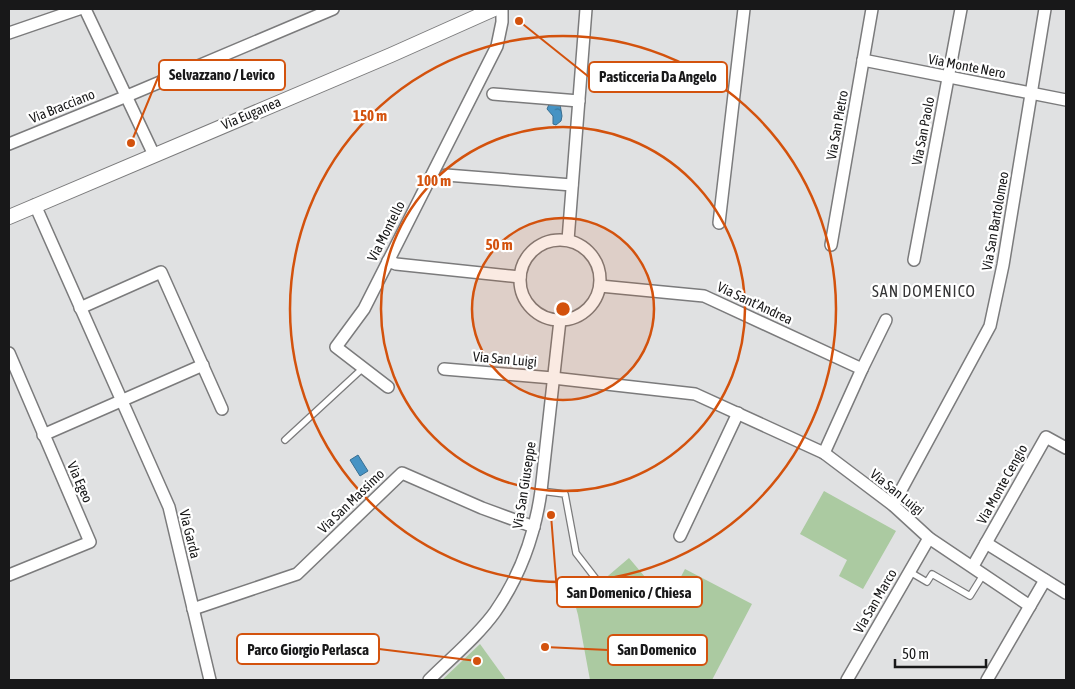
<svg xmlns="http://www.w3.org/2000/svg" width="1075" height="689" viewBox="0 0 1075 689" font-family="'Asap Condensed',sans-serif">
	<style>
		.green { fill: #abcaa1 }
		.water { fill: url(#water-ripples); stroke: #386e91 }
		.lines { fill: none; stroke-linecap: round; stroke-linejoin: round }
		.service-casing { stroke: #7b7b7c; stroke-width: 8 }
		.minor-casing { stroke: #7b7b7c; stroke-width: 14 }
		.tertiary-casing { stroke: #7b7b7c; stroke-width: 16 }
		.service { stroke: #fff; stroke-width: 5.5 }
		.minor { stroke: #fff; stroke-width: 11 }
		.tertiary { stroke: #fff; stroke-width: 14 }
		.ring { fill: none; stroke: #d3520d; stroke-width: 2.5 }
		.labels { text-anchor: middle; stroke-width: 4.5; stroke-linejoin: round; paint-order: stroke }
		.street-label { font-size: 14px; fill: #181819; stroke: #fff }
		.quarter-label { font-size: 16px; letter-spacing: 1px; fill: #353536; stroke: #fff }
		.centre { fill: #d3520d; stroke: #fff; stroke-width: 2.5 }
		.ring-label { font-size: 15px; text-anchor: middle; font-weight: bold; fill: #d3520d; stroke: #fff; stroke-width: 4.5; stroke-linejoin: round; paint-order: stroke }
		.leader { fill: none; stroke: #d3520d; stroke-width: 2 }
		.callout-dot { fill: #d3520d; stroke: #fff; stroke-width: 2 }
		.callout { fill: #fff; stroke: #d3520d; stroke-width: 2 }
		.callout-label { font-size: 15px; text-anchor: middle; font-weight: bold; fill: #181819 }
	</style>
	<defs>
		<pattern id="water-ripples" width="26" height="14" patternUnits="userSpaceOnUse" patternTransform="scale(1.25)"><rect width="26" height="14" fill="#4693c4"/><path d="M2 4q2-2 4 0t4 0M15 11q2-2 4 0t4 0" fill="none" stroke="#39779e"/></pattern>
	</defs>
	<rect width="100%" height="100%" fill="#e0e1e2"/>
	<g class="green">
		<path d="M824,491L896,531L863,589L839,576L847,560L800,534Z"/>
		<path d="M629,558L667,603L685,569L752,604L712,680H590L578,615L575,604Z"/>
		<path d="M480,644L506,680H442Z"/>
	</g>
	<g class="water">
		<path d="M550,102L560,104L562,116L561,121L556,125L553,124V116L547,109Z"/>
		<path d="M358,455L368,471L360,476L350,460Z"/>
	</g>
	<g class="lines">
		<g class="service-casing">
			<g id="service">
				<path d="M285,440L363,368"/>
				<path d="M541,491L565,494L576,553L596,579"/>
				<path d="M910,572L927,582L932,574L970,596L983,575"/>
			</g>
		</g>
		<g class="minor-casing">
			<g id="minor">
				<path d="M85,9L154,155"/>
				<path d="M9,33L79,9"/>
				<path d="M863,60L1066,100"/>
				<path d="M493,94L579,101"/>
				<path d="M9,144L127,96L333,9"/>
				<path d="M446,175L572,185"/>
				<path d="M35,205L169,507L210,680"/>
				<path d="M719,223L744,9"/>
				<circle cx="560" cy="280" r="40"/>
				<path d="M568,240L586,9"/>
				<path d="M831,245L872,9"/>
				<path d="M914,260L961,9"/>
				<path d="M388,261L396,264L520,277"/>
				<path d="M600,286L704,296L862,369"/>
				<path d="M80,308L161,272L222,409"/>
				<path d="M9,353L90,542L9,575"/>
				<path d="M444,369L553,378L695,394L824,453L893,505L929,538L1030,606"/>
				<path d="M388,387L336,347L364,309L497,46L502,22V9"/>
				<path d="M43,435L203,365"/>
				<path d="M824,453L862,369L886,320"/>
				<path d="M893,505L990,326L1003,265L1045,9"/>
				<path d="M680,536L738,413"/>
				<path d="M986,543L1066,593"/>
				<path d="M973,566L1046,437L1066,448"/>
				<path d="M193,609L297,574L402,473L482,508L534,527"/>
				<path d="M429,680C451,658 477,637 495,612C520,576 535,534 541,491L560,320"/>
				<path d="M847,680L929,538"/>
				<path d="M987,680L1045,580"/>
			</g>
		</g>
		<g class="tertiary-casing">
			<path id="tertiary" d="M9,217L391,55L494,9"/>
		</g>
		<use href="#service" class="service"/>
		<use href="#minor" class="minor"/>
		<use href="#tertiary" class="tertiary"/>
	</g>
	<circle cx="563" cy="309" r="91" fill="#d3520d" fill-opacity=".12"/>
	<g class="ring">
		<circle cx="563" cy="309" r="91"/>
		<circle cx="563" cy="309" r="182"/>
		<circle cx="563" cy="309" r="273"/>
	</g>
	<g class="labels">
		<g class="street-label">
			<text transform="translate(967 66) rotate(11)" y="5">Via Monte Nero</text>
			<text transform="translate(62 106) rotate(-22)" y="5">Via Bracciano</text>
			<text transform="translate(251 113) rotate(-23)" y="5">Via Euganea</text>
			<text transform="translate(837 125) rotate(-80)" y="5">Via San Pietro</text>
			<text transform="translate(923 131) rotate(-79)" y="5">Via San Paolo</text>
			<text transform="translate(995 221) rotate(-80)" y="5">Via San Bartolomeo</text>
			<text transform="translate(386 231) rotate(-63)" y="5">Via Montello</text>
			<text transform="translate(755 303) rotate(25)" y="5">Via Sant'Andrea</text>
			<text transform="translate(505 359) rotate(5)" y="5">Via San Luigi</text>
			<text transform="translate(80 482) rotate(66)" y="5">Via Egeo</text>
			<text transform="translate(1002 484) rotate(-61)" y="5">Via Monte Cengio</text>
			<text transform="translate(524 485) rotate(-81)" y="5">Via San Giuseppe</text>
			<text transform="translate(897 492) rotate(39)" y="5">Via San Luigi</text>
			<text transform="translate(351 501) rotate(-44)" y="5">Via San Massimo</text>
			<text transform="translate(190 534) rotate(76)" y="5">Via Garda</text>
			<text transform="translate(875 601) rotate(-60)" y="5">Via San Marco</text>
		</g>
		<g class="quarter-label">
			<text x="924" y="297">SAN DOMENICO</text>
		</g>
	</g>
	<circle cx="563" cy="309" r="8" class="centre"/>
	<g class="ring-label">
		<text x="370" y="121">150 m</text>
		<text x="434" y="186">100 m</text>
		<text x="499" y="250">50 m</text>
	</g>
	<path class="leader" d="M131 143L159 75M519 21L589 77M551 515L557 592M477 661L379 649M545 647L608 650"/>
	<g class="callout-dot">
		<circle cx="131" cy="143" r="5"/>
		<circle cx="519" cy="21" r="5"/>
		<circle cx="551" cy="515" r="5"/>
		<circle cx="477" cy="661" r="5"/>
		<circle cx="545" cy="647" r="5"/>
	</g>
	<g class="callout">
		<rect x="159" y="60" width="126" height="30" rx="5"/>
		<rect x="589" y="62" width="138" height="30" rx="5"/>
		<rect x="557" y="577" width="145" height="30" rx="5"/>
		<rect x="237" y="634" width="142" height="30" rx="5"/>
		<rect x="608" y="635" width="99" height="30" rx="5"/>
	</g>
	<g class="callout-label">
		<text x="222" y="80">Selvazzano / Levico</text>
		<text x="658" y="82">Pasticceria Da Angelo</text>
		<text x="629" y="598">San Domenico / Chiesa</text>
		<text x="308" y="655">Parco Giorgio Perlasca</text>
		<text x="657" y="655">San Domenico</text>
	</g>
	<rect width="1075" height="689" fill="none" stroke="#181819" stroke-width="20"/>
	<path d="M895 659v8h91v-8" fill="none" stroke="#181819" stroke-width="2.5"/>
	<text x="902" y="659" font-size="15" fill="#181819" stroke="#ffffff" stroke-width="4" paint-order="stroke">50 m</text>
</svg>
